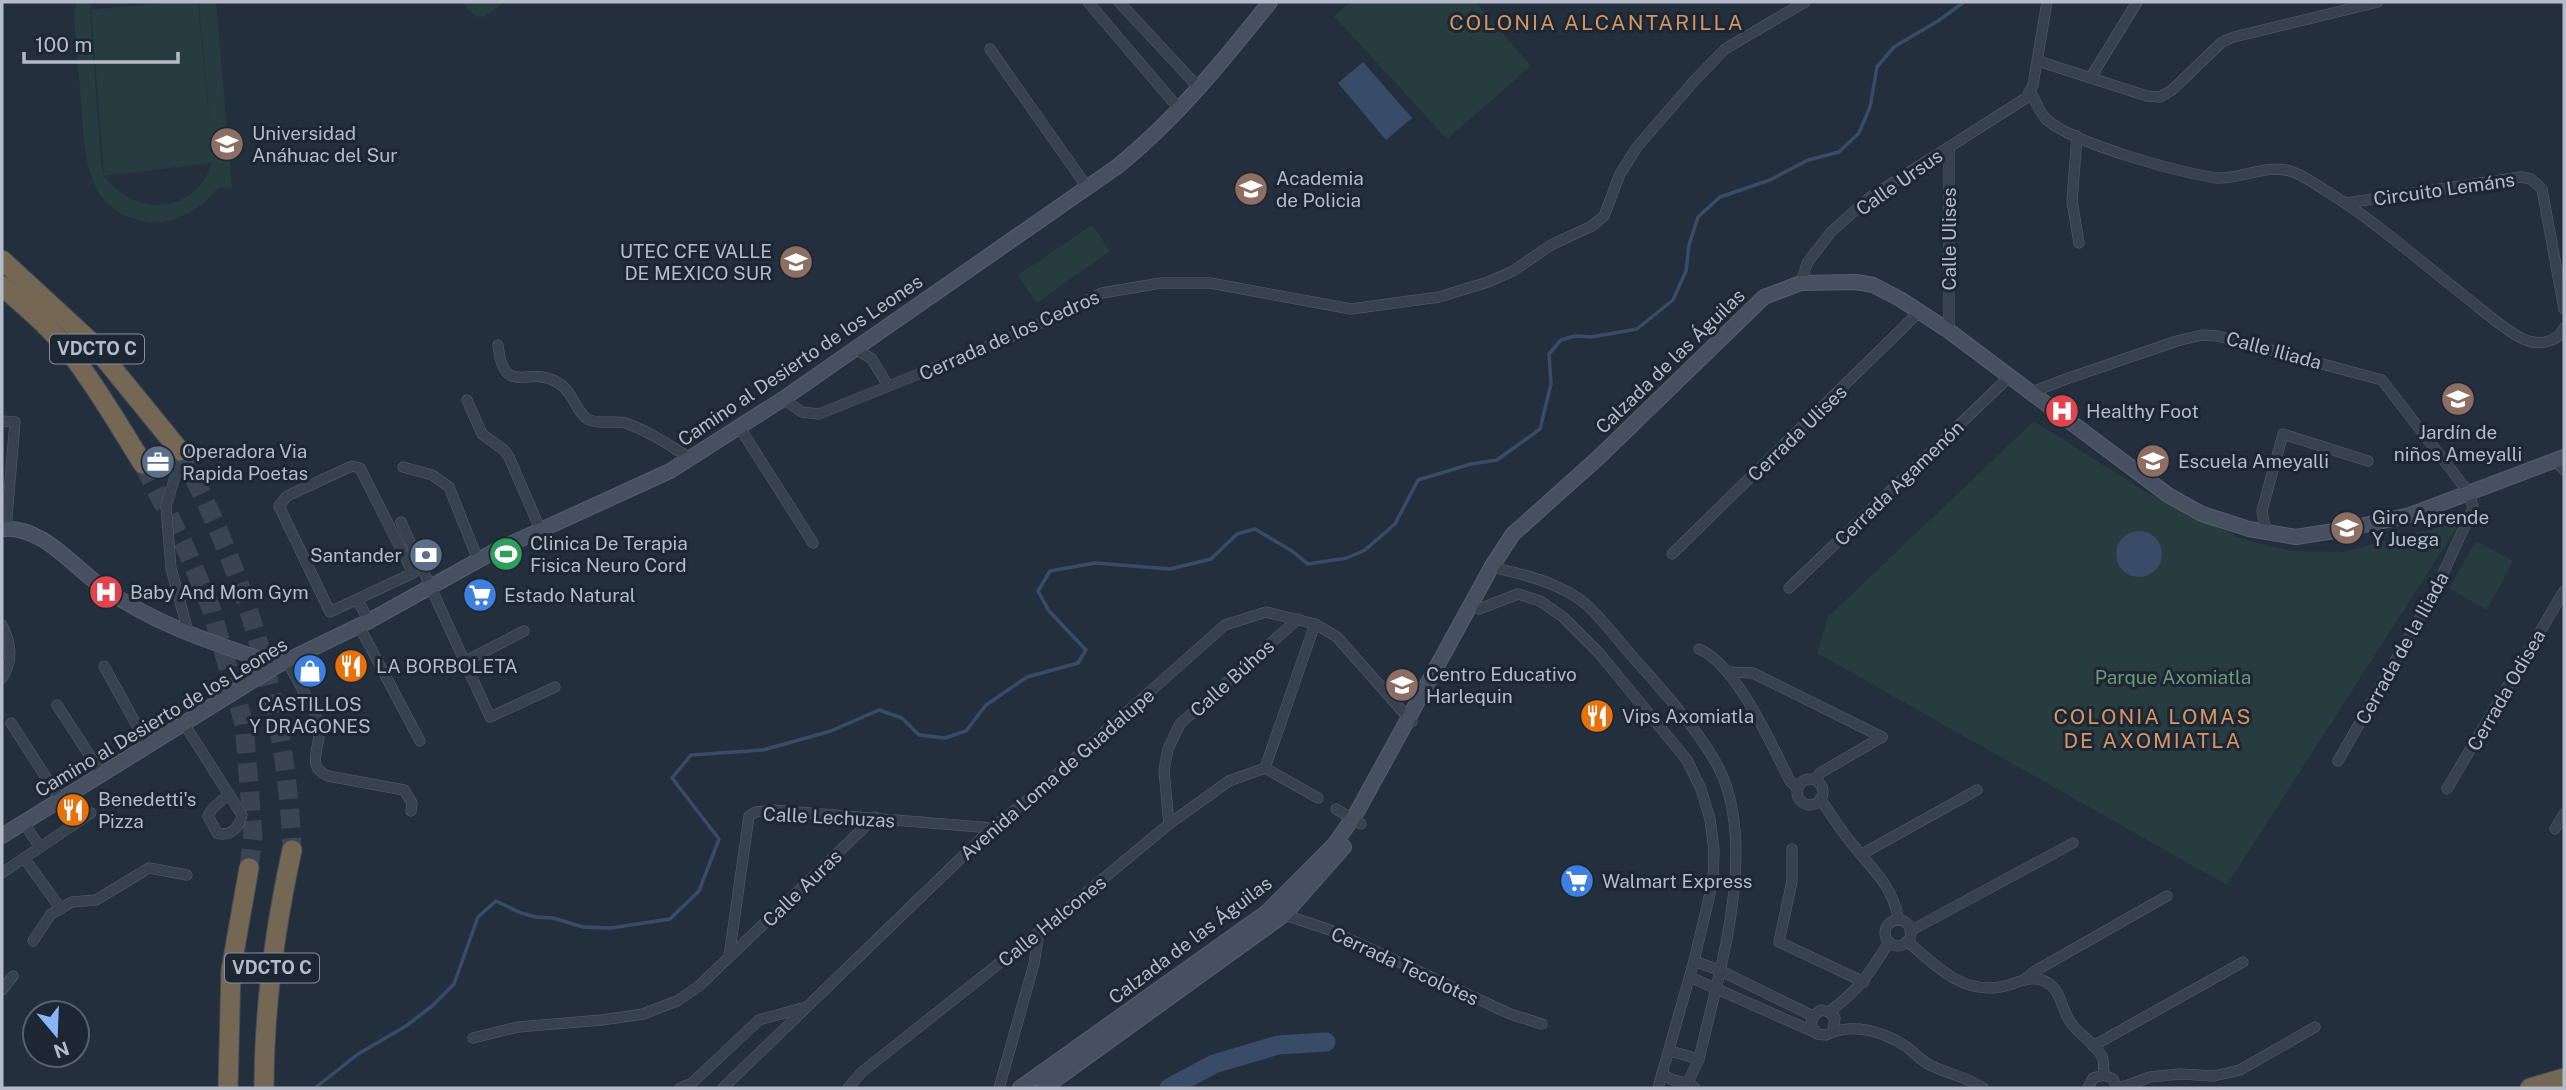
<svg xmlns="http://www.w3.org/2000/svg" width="2566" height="1090" viewBox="0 0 2566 1090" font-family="'Public Sans',sans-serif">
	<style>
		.green { fill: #263c3f; fill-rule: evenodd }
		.water { fill: #394c67 }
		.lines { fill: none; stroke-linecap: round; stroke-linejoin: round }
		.stream { stroke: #394c67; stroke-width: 3.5 }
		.river { stroke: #394c67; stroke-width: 19 }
		.highway-tunnel { stroke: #3a4453; stroke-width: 19; stroke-dasharray: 19 10; stroke-linecap: butt }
		.street-casing { stroke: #565f6c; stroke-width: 11 }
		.secondary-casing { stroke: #565f6c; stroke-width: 16 }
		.highway-casing { stroke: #434c59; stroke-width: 21 }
		.street { stroke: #38414e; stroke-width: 10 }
		.secondary { stroke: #465061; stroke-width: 14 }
		.highway { stroke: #746855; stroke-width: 19 }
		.labels { text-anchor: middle; stroke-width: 6; stroke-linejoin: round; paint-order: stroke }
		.shield { fill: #1d2633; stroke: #878f9c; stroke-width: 2 }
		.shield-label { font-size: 18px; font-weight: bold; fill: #b4bcc9 }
		.poi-label { font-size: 19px; fill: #b4bcc9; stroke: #1d2633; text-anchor: start }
		.street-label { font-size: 19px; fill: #b4bcc9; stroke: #1d2633 }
		.park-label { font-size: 19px; fill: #6b9a76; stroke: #1d2633 }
		.neighbourhood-label { font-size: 21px; letter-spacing: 2px; fill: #d59563; stroke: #1d2633 }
	</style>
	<rect width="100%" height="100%" fill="#242f3e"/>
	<g class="green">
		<path d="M76,2H93L90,10L171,2H198L213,162L199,2H216L232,187L218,188C201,208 178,225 149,222C83,213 85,152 81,100C78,72 76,43 74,15ZM90,10L91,11L104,174L101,162ZM212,163C195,214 136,219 104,176Z"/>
		<path d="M463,2H505C484,16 480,27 463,2Z"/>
		<path d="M1351,2H1475L1531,66L1447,139L1334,16Z"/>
		<path d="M1092,225L1110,251L1037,303L1018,275Z"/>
		<path d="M2034,421L2144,491L2244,540L2292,551L2344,552L2461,521L2227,885L1817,653L1828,617Z"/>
		<path d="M2476,541L2513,561L2487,610L2449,588Z"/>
	</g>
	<g class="water">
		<path d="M1363,62L1412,118L1386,140L1338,83Z"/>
		<circle cx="2139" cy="554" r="23"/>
	</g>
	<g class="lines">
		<path class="stream" d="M315,1088L358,1054L406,1026L432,1006L454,984L478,917L496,901L521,913L536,917L553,918L583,927L611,928L670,919L699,891L719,839L672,778L691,755L763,750L831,731L879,710L902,718L919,735L945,738L966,731L986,705L1027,677L1078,663L1086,650L1049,611L1038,591L1050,571L1095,563L1170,569L1211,559L1237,534L1255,529L1292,551L1308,564L1347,558L1365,550L1395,524L1418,480L1471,464L1497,460L1540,429L1551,384L1549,354L1561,340L1575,336L1591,337L1637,329L1673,300L1686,271L1689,245L1698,217L1720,197L1770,180L1808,160L1839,152L1859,133L1870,107L1877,67L1894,47L1938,21L1964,2"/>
		<path class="river" d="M1169,1088L1214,1064L1278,1045L1326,1042"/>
		<g class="highway-tunnel">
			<path d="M180,451C246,574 287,710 292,850"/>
			<path d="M143,464L185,547L211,608L244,724L253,835L249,868"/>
		</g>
		<g class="street-casing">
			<g id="street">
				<path d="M1088,2L1180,110"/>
				<path d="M1119,2L1200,89"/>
				<path d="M990,49L1087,187"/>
				<path d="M2038,61L2147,96L2160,97L2172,90L2222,42L2234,37L2378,2"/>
				<path d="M2091,77L2137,2"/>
				<path d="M2031,92C2035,101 2040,113 2047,120C2077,145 2178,172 2217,178C2241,179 2267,164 2290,171C2304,175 2316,185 2328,192C2377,222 2422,263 2467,298C2485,312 2503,329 2523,339C2538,346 2557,343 2564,328"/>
				<path d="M2077,136L2072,201L2079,243"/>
				<path d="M1949,147V331"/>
				<path d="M2346,203L2521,177L2531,179L2542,189L2564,309"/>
				<path d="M1801,283L1807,263L1831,232L1869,198L2026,98L2033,85L2047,2"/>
				<path d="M498,345C504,398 526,366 555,381C572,389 574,408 586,418C598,426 616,419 628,424C650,432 671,446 690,458"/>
				<path d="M854,348L872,359L888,386"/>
				<path d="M2030,393L2066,379L2177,341L2202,335L2218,336L2382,380L2469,493L2473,508L2434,593L2338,761"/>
				<path d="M783,399L802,412L819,414L1016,335L1102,293L1161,283H1210L1351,309L1439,297L1488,282L1513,271L1551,245L1592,226L1604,216L1620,174L1637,147L1695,80L1725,49L1805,2"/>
				<path d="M467,400L482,434L504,450L509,457L541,531"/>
				<path d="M2,421L15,422L6,528"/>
				<path d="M740,428L813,543"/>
				<path d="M2554,459L2564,470"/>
				<path d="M352,466L360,468L413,573L330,612L279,506L287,496Z"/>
				<path d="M178,467L166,506L171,568L189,635"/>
				<path d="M403,467L432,475L449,487L478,560"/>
				<path d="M401,522L490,717L555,687"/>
				<path d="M2266,532L2262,511L2283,434L2368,461"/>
				<path d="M1672,554L1920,311"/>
				<path d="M1500,569C1530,576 1565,585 1588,606C1607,624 1623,647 1641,666C1667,696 1708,741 1723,777C1756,860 1718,975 1699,1059L1688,1082L1678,1088"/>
				<path d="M1789,588L2009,377"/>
				<path d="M358,601L369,621"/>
				<path d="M1479,609L1518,594L1540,601L1563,617L1599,653L1687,760L1701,789L1710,819L1714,851L1713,881L1694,961L1658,1088"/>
				<path d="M2,625C11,643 14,660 2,678"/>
				<path d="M359,626L420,741"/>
				<path d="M1699,649C1737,665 1771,744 1790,781L1798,788"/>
				<path d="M287,661C295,677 316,710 319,727C322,746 304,766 328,776L404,790L412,803L411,811"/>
				<path d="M464,662L524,631"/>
				<path d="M104,666L147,744"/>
				<path d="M1728,672L1753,673L1882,737"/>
				<path d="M57,705L101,773"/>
				<path d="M183,722L242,815C240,828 229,837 217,833L208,816L212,809L229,794"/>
				<path d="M11,723L60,799"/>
				<path d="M1265,768L1315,624"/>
				<circle cx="1810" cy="792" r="13"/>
				<path d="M1815,780L1820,773L1882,737"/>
				<path d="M2447,789L2564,591"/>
				<path d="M1820,799C1831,814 1841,831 1853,845C1874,871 1892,885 1899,920"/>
				<path d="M1336,809L1361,824"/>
				<path d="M23,822L40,847"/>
				<path d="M1169,824L1164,770L1168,749L1180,724L1298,619"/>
				<path d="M2555,829L2564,814"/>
				<path d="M1792,849V881L1779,942L1864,982"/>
				<path d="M1862,854L1977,790"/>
				<path d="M24,858L61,909"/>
				<path d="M2,873L91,813"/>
				<path d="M1282,914L1330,930L1510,1014L1542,1024"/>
				<circle cx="1898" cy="933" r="13"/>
				<path d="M1910,931L2073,843"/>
				<path d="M33,941L51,914L72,902L96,900L149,868L187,875"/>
				<path d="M1907,941C1934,964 1961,994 2000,987C2014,985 2028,975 2042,980C2062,987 2060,1008 2071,1023C2079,1035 2098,1045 2103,1059C2104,1063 2103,1070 2104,1075"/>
				<path d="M729,957L749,816L756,812L773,810L992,828"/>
				<path d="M1694,961L1719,970L1813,1016"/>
				<path d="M1690,977L1814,1032"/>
				<path d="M2025,979L2035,971L2167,896"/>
				<path d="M2,990L13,976"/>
				<path d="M1829,1012C1860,989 1869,974 1889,942"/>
				<path d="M1833,1030L1835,1018L1829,1012L1821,1010L1813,1016L1811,1025L1817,1034L1826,1035C1852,1022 1883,1031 1907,1047C1914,1053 1921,1060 1928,1064C1946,1074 1966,1076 1983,1088"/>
				<path d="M473,1038L518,1027L602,1020L643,1014L677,1001L699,986L875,817"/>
				<path d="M2093,1046L2243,962"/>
				<path d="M1670,1051L1699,1059"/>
				<path d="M1662,1073C1672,1084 1685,1079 1695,1088"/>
				<path d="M680,1088L692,1083L759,1020L802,1008"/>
				<path d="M723,1088L992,828L1030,798L1225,625L1266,612L1315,624L1337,637L1412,722"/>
				<path d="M848,1088L862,1072L1039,932L1169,824L1229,781L1265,768L1318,798"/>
				<path d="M999,1088L1034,964L1039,932"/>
				<path d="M2088,1088L2093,1078L2104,1075L2113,1079L2117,1088"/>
				<path d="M2120,1088L2150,1077L2180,1074L2214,1076L2240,1070L2315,1027"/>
			</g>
		</g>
		<g class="secondary-casing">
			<g id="secondary">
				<path d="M2,529C42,525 72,566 102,587C155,625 216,644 278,665"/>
				<path d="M2,836L278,665L369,621L495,551L670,471L783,399L1118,166C1177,118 1223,61 1270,2"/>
				<path d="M1020,1088L1267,912L1334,845L1357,812L1492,566L1513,534L1598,458L1764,297L1801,283L1856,282L1873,285L1900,299L1949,331L2168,495L2202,514L2221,520L2249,529L2296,537L2347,529L2410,515L2564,457"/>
				<path d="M1044,1088L1285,914L1344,847"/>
			</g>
		</g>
		<g class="highway-casing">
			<g id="highway">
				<path d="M2,260L92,343L180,451"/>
				<path d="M2,286C26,307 52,329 72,355C98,389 120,427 143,464"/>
				<path d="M228,1088L231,970L249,868"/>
				<path d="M264,1088C264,1008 275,928 292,850"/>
				<path d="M2530,1088L2564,1078"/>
			</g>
		</g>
		<use href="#street" class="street"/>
		<use href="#secondary" class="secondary"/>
		<use href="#highway" class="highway"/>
	</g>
	<defs>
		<g id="university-disc" transform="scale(1.75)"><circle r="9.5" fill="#8d6e63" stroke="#1d2633"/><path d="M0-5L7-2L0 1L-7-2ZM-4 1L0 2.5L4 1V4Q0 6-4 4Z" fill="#fff"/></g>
		<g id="school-disc" transform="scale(1.75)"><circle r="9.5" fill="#8d6e63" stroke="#1d2633"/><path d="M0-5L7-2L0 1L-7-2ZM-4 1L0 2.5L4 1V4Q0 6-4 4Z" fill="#fff"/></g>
		<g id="hospital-disc" transform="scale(1.75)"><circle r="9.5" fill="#e0444e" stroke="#1d2633"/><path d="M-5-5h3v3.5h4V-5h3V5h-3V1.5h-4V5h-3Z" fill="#fff"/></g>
		<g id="office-disc" transform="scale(1.75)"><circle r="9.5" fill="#5c6f8a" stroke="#1d2633"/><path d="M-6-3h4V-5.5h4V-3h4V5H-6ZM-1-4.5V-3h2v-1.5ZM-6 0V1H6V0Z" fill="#fff"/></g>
		<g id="stadium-disc" transform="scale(1.75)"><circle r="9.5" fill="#2e9e5b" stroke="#1d2633"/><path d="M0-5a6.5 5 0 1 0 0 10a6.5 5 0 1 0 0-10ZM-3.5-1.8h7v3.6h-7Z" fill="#fff"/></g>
		<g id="bank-disc" transform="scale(1.75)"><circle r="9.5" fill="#5c6f8a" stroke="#1d2633"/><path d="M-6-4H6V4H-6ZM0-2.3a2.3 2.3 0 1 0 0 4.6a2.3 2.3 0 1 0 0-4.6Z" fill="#fff"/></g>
		<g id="supermarket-disc" transform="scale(1.75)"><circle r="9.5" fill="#3f7fe0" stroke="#1d2633"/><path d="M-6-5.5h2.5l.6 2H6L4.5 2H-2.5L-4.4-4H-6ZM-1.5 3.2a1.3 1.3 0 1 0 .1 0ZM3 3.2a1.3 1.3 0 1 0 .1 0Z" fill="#fff"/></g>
		<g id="restaurant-disc" transform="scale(1.75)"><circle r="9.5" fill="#e8710a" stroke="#1d2633"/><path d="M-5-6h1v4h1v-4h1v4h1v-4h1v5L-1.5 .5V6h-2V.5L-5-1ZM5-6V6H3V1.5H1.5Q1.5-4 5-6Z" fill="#fff"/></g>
		<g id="shop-disc" transform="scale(1.75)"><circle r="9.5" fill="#3f7fe0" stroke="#1d2633"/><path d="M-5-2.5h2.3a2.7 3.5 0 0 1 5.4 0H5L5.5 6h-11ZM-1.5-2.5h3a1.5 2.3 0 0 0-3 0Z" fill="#fff"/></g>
	</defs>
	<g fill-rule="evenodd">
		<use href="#university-disc" x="227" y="144"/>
		<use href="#school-disc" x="1251" y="189"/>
		<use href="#school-disc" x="796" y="262"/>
		<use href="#school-disc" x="2458" y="399"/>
		<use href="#hospital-disc" x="2062" y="411"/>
		<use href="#school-disc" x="2153" y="461"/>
		<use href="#office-disc" x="158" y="462"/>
		<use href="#university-disc" x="2347" y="528"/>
		<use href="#stadium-disc" x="506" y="554"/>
		<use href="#bank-disc" x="426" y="555"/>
		<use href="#hospital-disc" x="106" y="592"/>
		<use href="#supermarket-disc" x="480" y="595"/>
		<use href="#restaurant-disc" x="351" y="666"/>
		<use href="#shop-disc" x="310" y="671"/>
		<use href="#school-disc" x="1402" y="685"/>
		<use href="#restaurant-disc" x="1597" y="716"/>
		<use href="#restaurant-disc" x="73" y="810"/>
		<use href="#supermarket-disc" x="1577" y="881"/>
	</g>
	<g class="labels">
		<g class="shield">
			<rect x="50" y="334.5" width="94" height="29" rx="5"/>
			<rect x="225" y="953.5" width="94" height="29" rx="5"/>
		</g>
		<g class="shield-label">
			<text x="97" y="355">VDCTO C</text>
			<text x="272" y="974">VDCTO C</text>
		</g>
		<g class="poi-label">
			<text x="252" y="140">Universidad<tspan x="252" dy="22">Anáhuac del Sur</tspan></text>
			<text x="1276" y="185">Academia<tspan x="1276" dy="22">de Policia</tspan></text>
			<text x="772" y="258" text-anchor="end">UTEC CFE VALLE<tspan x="772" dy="22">DE MEXICO SUR</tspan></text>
			<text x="2086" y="418">Healthy Foot</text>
			<text x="2458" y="439" text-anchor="middle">Jardín de<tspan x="2458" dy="22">niños Ameyalli</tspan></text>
			<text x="182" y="458">Operadora Via<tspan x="182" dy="22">Rapida Poetas</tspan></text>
			<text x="2178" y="468">Escuela Ameyalli</text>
			<text x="2372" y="524">Giro Aprende<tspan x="2372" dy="22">Y Juega</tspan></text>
			<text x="530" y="550">Clinica De Terapia<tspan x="530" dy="22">Fisica Neuro Cord</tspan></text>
			<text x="402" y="562" text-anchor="end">Santander</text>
			<text x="130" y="599">Baby And Mom Gym</text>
			<text x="504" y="602">Estado Natural</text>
			<text x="376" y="673">LA BORBOLETA</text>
			<text x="1426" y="681">Centro Educativo<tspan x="1426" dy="22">Harlequin</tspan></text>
			<text x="310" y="711" text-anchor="middle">CASTILLOS<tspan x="310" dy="22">Y DRAGONES</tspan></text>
			<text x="1622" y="723">Vips Axomiatla</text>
			<text x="98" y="806">Benedetti's<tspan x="98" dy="22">Pizza</tspan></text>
			<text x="1602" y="888">Walmart Express</text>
		</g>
		<g class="street-label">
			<text transform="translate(1899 182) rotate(-35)" y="7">Calle Ursus</text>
			<text transform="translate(2444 189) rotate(-8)" y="7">Circuito Lemáns</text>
			<text transform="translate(1949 239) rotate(-90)" y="7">Calle Ulises</text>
			<text transform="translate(1009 335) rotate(-24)" y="7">Cerrada de los Cedros</text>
			<text transform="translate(2274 350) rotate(15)" y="7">Calle Iliada</text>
			<text transform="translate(800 360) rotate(-34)" y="7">Camino al Desierto de los Leones</text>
			<text transform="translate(1670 361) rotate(-44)" y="7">Calzada de las Águilas</text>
			<text transform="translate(1797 433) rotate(-44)" y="7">Cerrada Ulises</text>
			<text transform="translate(1899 483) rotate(-44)" y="7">Cerrada Agamenón</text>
			<text transform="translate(2402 648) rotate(-61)" y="7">Cerrada de la Iliada</text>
			<text transform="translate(1232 678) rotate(-42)" y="7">Calle Búhos</text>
			<text transform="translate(2506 690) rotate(-60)" y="7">Cerrada Odisea</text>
			<text transform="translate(161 717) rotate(-31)" y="7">Camino al Desierto de los Leones</text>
			<text transform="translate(1057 774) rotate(-41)" y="7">Avenida Loma de Guadalupe</text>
			<text transform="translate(829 817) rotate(3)" y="7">Calle Lechuzas</text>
			<text transform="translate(802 888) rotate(-44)" y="7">Calle Auras</text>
			<text transform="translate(1052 921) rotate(-39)" y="7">Calle Halcones</text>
			<text transform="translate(1190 940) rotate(-37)" y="7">Calzada de las Águilas</text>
			<text transform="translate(1405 966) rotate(25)" y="7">Cerrada Tecolotes</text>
		</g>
		<g class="park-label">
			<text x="2173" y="684">Parque Axomiatla</text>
		</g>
		<g class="neighbourhood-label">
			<text x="1597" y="30">COLONIA ALCANTARILLA</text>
			<text x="2153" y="724">COLONIA LOMAS<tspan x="2153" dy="24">DE AXOMIATLA</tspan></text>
		</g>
	</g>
	<rect width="2566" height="1090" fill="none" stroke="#b4bcc9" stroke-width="7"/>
	<g transform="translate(56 1034) rotate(161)"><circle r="33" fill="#1d2633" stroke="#59626f" stroke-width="2"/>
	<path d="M0-5L12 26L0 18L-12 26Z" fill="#8ab4f8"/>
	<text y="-10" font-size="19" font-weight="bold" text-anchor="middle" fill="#b4bcc9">N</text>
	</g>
	<path d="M24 52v10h154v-10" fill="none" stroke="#b4bcc9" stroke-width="3.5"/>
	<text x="35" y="52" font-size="21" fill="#b4bcc9" stroke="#1d2633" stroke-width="5" paint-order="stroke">100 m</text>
</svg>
